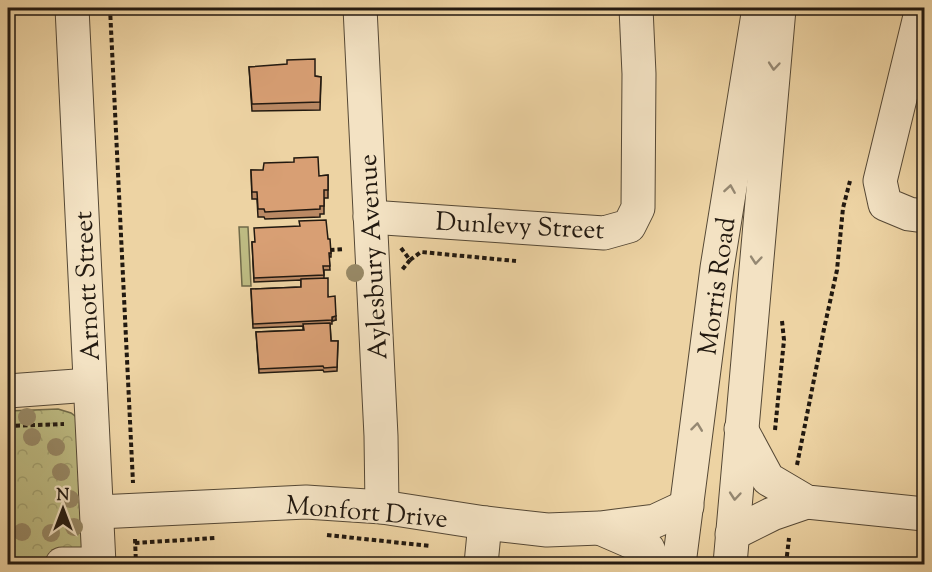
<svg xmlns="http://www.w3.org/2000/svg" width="932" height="572" viewBox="0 0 932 572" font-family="'Sorts Mill Goudy',serif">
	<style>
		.grass { fill: #bdbb82; stroke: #706a49; stroke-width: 1.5 }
		.park { fill: url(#park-crowns); stroke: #706a49; stroke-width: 1.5 }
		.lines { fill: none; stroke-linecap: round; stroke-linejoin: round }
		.minor-casing { stroke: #554835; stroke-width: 35 }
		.path { stroke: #221910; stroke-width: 4; stroke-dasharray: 4.5 3; stroke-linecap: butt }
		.minor { stroke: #f3e2c3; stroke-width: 33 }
		.tree { fill: #978865 }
		.wall { fill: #ba8964; stroke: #221910; stroke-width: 1.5 }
		.shaded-wall { fill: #976f51; stroke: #221910; stroke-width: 1.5 }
		.building { fill: #d89f74; stroke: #221910; stroke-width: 1.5 }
		.oneway { stroke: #958872 }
		.labels { text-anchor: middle; stroke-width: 4.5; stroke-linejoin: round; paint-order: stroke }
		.street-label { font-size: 26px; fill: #221910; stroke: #f3e2c3 }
	</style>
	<defs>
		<pattern id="park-crowns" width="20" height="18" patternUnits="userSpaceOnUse" patternTransform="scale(1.5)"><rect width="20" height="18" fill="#bdbb82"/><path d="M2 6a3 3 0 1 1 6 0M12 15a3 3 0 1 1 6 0" fill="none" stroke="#a2a06f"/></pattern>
	</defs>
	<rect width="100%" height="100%" fill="#edd3a3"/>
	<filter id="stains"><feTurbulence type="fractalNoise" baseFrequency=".00333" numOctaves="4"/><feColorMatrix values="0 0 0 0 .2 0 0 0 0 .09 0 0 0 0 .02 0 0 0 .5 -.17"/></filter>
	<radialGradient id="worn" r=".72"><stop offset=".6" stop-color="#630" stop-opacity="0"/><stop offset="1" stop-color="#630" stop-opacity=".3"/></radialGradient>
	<path class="grass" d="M239,227H248L251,286H242Z"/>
	<path class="park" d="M58,409L71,413L79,419L94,554L79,560H8V411Z"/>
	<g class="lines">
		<g class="minor-casing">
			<g id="minor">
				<path d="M72,8L99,564"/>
				<path d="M360,8L381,436L382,507"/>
				<path d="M922,8L880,181L885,204L909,214L924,216"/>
				<path d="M370,217L604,233L629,226L638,208L639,74L636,8"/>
				<path d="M8,391L90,385"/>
				<path d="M741,429L768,479L807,502L924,514"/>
				<path d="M98,512L306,502L382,507L485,523L547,530L600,528L655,521L687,506"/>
				<path d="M602,529L648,549L654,564"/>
				<path d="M732,534L772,514L807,502"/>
				<path d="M62,564H99"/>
				<path d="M481,564L485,523"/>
				<path d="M679,564L717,268L759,8"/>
				<path d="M730,564L779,9"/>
			</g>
		</g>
		<g class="path">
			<path d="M110,8L133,483"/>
			<path d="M401,248L410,260L402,270"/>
			<path d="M330,250L344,249"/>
			<path d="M410,260L421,252L516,261"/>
			<path d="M8,426L64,424"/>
			<path d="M775,430L784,340L782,321"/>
			<path d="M797,465L824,329L837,270L843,208L850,181"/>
			<path d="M327,535L430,546"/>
			<path d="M135,539L136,564"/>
			<path d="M135,543L215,538"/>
			<path d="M566,560L606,564"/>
			<path d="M786,564L789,538"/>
		</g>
		<use href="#minor" class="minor"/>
	</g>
	<g class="tree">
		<circle cx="355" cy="273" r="9"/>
		<circle cx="27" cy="417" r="9"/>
		<circle cx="32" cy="437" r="9"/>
		<circle cx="56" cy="447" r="9"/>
		<circle cx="61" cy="472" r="9"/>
		<circle cx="70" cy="499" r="9"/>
		<circle cx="74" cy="527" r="9"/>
		<circle cx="22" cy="532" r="9"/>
		<circle cx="51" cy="533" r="9"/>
	</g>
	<g class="wall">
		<path d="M249,67L321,77L320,110L252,111Z"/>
		<path d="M251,170L319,176L328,175V198H324V214H320V217L265,219L264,217H258L257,199H252Z"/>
		<path d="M328,239L331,253V257H329L330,270H324V278L328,297L336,320L332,321V324H330L331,341H338L337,371L324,372L323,370L259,373L256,332L303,330V326L253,328L251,289L301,287V280L254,282L252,242Z"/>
	</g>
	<path class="shaded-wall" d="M336,316V320L332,321V317Z"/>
	<g class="building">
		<path d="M315,59V76L321,77L320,102L252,104L249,67L287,64V60Z"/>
		<path d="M318,157L319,176L328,175V190H324V206H320V209L265,212L264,209H258L257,192H252L251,170H263L264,163L294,162V158Z"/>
		<path d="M326,220L328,239H330L331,253H329L330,266H323L324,275L254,278L252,242H255L254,228L300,226L299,221Z"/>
		<path d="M328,278V297L335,296L336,316L332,317V320L253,324L251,289L301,287V279Z"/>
		<path d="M330,323L331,341H338L337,367L324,368L323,366L259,369L256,332L304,330L303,324Z"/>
	</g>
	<defs><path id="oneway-chevron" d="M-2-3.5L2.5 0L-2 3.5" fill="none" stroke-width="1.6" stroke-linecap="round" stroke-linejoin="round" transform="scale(1.5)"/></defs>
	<g class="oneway">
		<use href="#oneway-chevron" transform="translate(774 66) rotate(95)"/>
		<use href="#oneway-chevron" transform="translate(730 189) rotate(-81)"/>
		<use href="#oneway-chevron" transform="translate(756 260) rotate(95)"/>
		<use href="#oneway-chevron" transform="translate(697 427) rotate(-83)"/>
		<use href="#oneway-chevron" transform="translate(735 496) rotate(95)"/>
	</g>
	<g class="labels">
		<g class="street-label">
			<text transform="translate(520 225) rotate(3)" y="9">Dunlevy Street</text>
			<text transform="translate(372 257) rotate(-93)" y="9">Aylesbury Avenue</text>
			<text transform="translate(86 286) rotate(-93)" y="9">Arnott Street</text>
			<text transform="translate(716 286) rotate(-82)" y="9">Morris Road</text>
			<text transform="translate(367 511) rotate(5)" y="9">Monfort Drive</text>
		</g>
	</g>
	<rect width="932" height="572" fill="none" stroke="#edd3a3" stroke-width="30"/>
	<rect x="9" y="9" width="914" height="554" fill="none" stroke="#221910" stroke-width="3"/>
	<rect x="15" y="15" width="902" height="542" fill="none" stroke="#221910" stroke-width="1.5"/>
	<g transform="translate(63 509)" stroke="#f3e2c3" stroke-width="4.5" paint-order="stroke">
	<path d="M0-4.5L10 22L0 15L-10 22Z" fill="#221910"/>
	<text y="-9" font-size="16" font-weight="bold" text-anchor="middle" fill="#221910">N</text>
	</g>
	<rect width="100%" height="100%" filter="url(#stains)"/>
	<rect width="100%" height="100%" fill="url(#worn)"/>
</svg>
